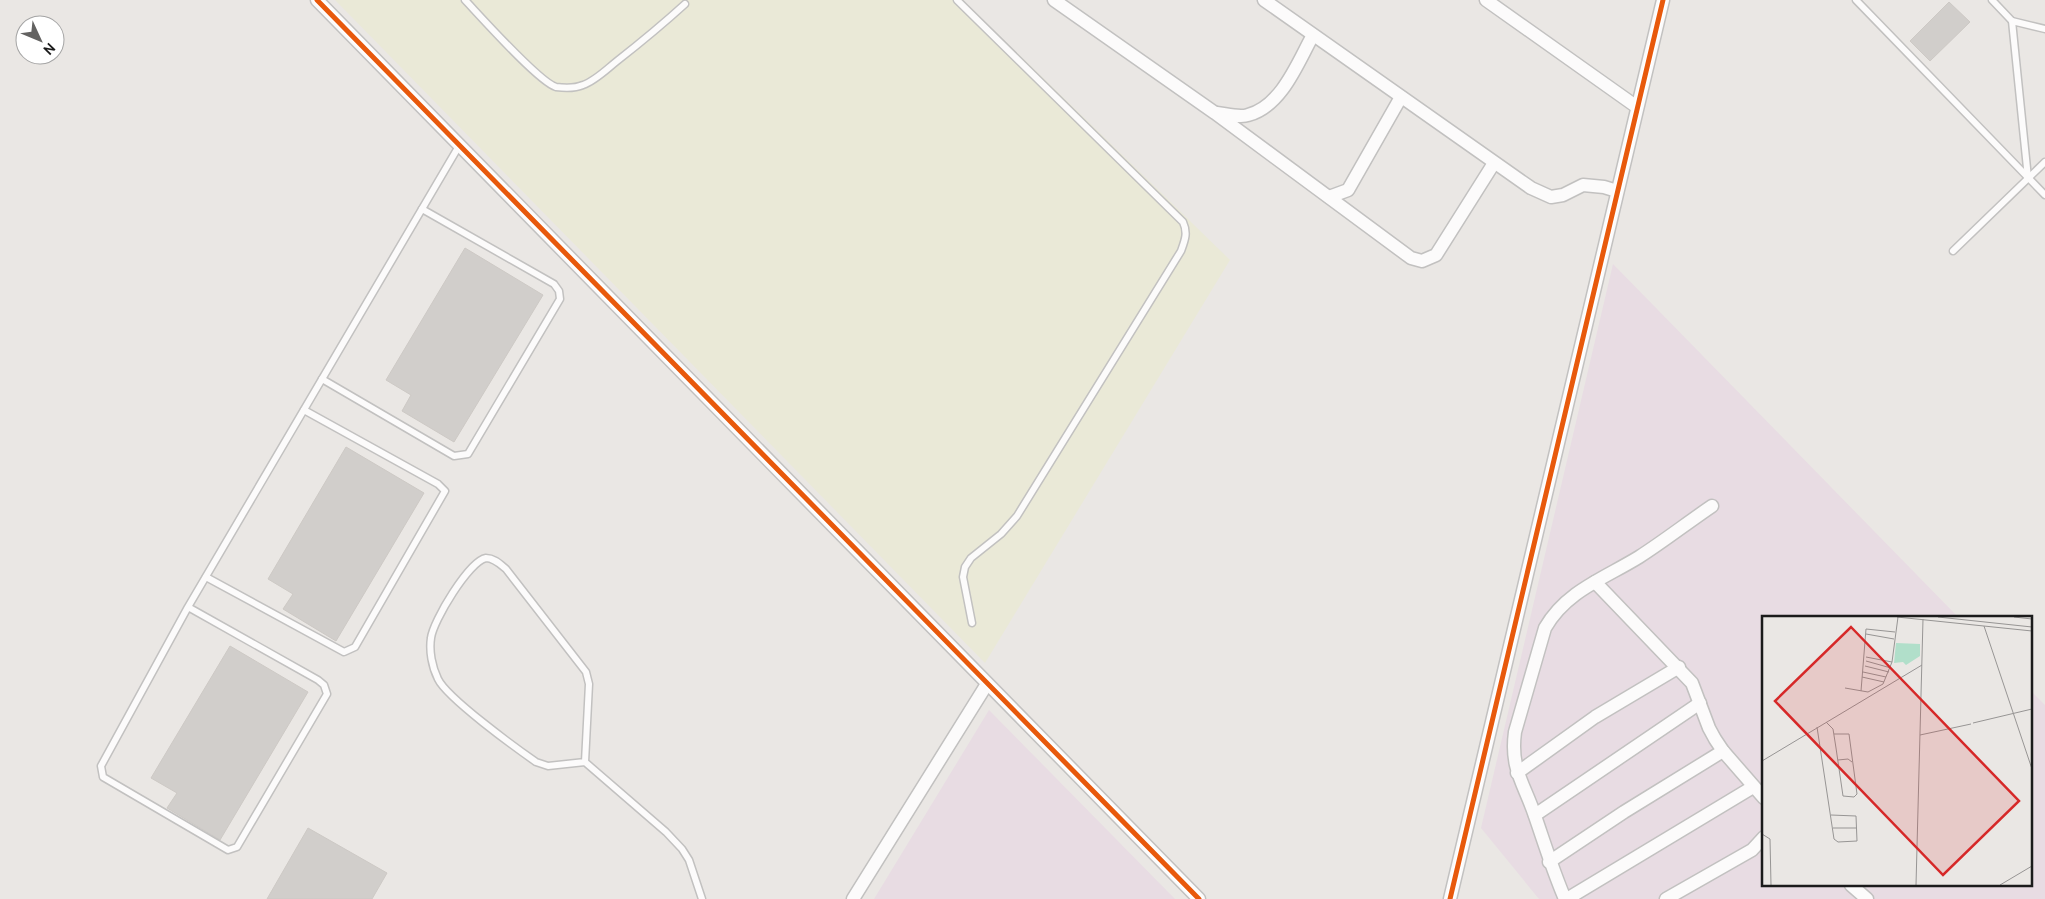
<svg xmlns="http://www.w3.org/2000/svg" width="2045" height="899" viewBox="0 0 2045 899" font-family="Cabin,sans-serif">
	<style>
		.industrial { fill: #e8dce3 }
		.farmland { fill: #eae9d7 }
		.building { fill: #d1cecb; stroke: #cdc9c5 }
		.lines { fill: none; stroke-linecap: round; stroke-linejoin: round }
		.service-casing { stroke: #c2c1c0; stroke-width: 9 }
		.minor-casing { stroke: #c2c1c0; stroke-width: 15 }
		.service { stroke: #fcfbfb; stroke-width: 6 }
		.minor { stroke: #fcfbfb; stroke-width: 12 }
		.cycleway-casing { stroke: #fff; stroke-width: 8 }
		.cycleway { stroke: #e8590c; stroke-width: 5 }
		.inset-road { fill: none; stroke: #979594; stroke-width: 1 }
		.view { fill: #d62828; fill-opacity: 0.15; stroke: #d62828; stroke-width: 2.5 }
		.inset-edge { fill: none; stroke: #1b1b1b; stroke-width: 2.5 }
	</style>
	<rect width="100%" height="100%" fill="#eae7e4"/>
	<g class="industrial">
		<path d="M1613,264L1959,618H1764V885H2031V691L2045,705V899H1539L1481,828Z"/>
		<path d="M989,710L1175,899H874Z"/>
	</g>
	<path class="farmland" d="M335,0H963L1230,260L985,663Z"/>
	<g class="building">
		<path d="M1949,2L1970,22L1930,61L1910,41Z"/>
		<path d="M465,248L543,295L454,442L402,411L411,395L386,380Z"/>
		<path d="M346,447L424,493L336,641L283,609L293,594L268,579Z"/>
		<path d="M230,646L308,692L220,840L167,808L177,793L151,778Z"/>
		<path d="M308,828L387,873L372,899H267Z"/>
	</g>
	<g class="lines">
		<g class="service-casing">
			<g id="service">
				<path d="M465,0C481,17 539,82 556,87C564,88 576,88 583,85C595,81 607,69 617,61C640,43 663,24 685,4"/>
				<path d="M957,0L1183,222C1188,233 1185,240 1181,251L1017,516L1001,534L971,558L965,567L963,577L972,623"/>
				<path d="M1856,0L2045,195"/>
				<path d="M1992,0L2012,21"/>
				<path d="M2028,178L2012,21L2045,29"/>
				<path d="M1953,251L2045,162"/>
				<path d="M322,379L454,456L468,454L560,299L559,291L554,284L422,209"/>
				<path d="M206,577L344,652L355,647L445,491L438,484L304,410"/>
				<path d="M188,607L318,680L324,685L327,694L237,847L228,850L103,777L101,766L188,607L459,146"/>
				<path d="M585,762L589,684L586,672L506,569C500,564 494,558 486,558C469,561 433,621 431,638C429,651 432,667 438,679C447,698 516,748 536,762L548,766L585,762L666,832L682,849L689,860L702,899"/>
			</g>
		</g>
		<g class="minor-casing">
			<g id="minor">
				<path d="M317,0L1199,899"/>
				<path d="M1054,0L1215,113L1411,258L1422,261L1436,255L1494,163"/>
				<path d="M1264,0L1531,188L1551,197L1563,195L1583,185L1604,187L1617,191"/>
				<path d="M1486,0L1637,107"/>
				<path d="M1217,113C1226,114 1240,118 1248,115C1282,106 1298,62 1313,35"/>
				<path d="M1329,197L1348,190L1401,97"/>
				<path d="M1595,582L1692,683L1709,728L1715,739L1723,751L1764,798"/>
				<path d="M1517,773L1595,717L1679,667"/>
				<path d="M1535,815L1700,703"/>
				<path d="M1549,862L1624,812L1723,751"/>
				<path d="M1851,885L1867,899"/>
				<path d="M853,899L987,684"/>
				<path d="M1450,899L1663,0"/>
				<path d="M1565,899C1553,871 1545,845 1535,816C1524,783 1510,769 1515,732L1545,628C1566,591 1605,578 1639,557C1664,541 1687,523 1712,506"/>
				<path d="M1567,899L1753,787"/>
				<path d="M1666,899L1752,850L1764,837"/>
			</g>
		</g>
		<use href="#service" class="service"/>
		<use href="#minor" class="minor"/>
		<g class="cycleway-casing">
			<g id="cycleway">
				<path d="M317,0L1199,899"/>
				<path d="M1450,899L1663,0"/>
			</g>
		</g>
		<use href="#cycleway" class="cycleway"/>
	</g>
	<g transform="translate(1762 616)">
		<rect width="270" height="270" fill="#eae7e4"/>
		<path d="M134,27L158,28V40L144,49L141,46L132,47Z" fill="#b1dfca"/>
		<path class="inset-road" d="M135,1L270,15M176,1L270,11M252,1L270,3M222,10L270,153M104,18L132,23M104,41L130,46M104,45L129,52M103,50L127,56M101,56L124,61M100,61L122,66M83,72L106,76L121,68L130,46L136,1M99,75L104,13L133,16M64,106L71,113L74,132L81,180L92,181L95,178L87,118H72M211,107L270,93M55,111L72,223L76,226L95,225L94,200L69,199M158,119L209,108M76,144L86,143L90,146M0,145L160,49M71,212H95M0,218L8,223L9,269M154,269L161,3M238,269L270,250"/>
		<path class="view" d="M89,11L257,185L181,259L13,85Z"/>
		<rect width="270" height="270" class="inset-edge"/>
	</g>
	<g transform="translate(40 40) rotate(134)"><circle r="24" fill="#ffffff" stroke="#a4a4a4"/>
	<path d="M0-4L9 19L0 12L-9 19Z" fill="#636261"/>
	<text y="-8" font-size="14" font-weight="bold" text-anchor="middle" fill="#1b1b1b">N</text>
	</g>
</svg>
